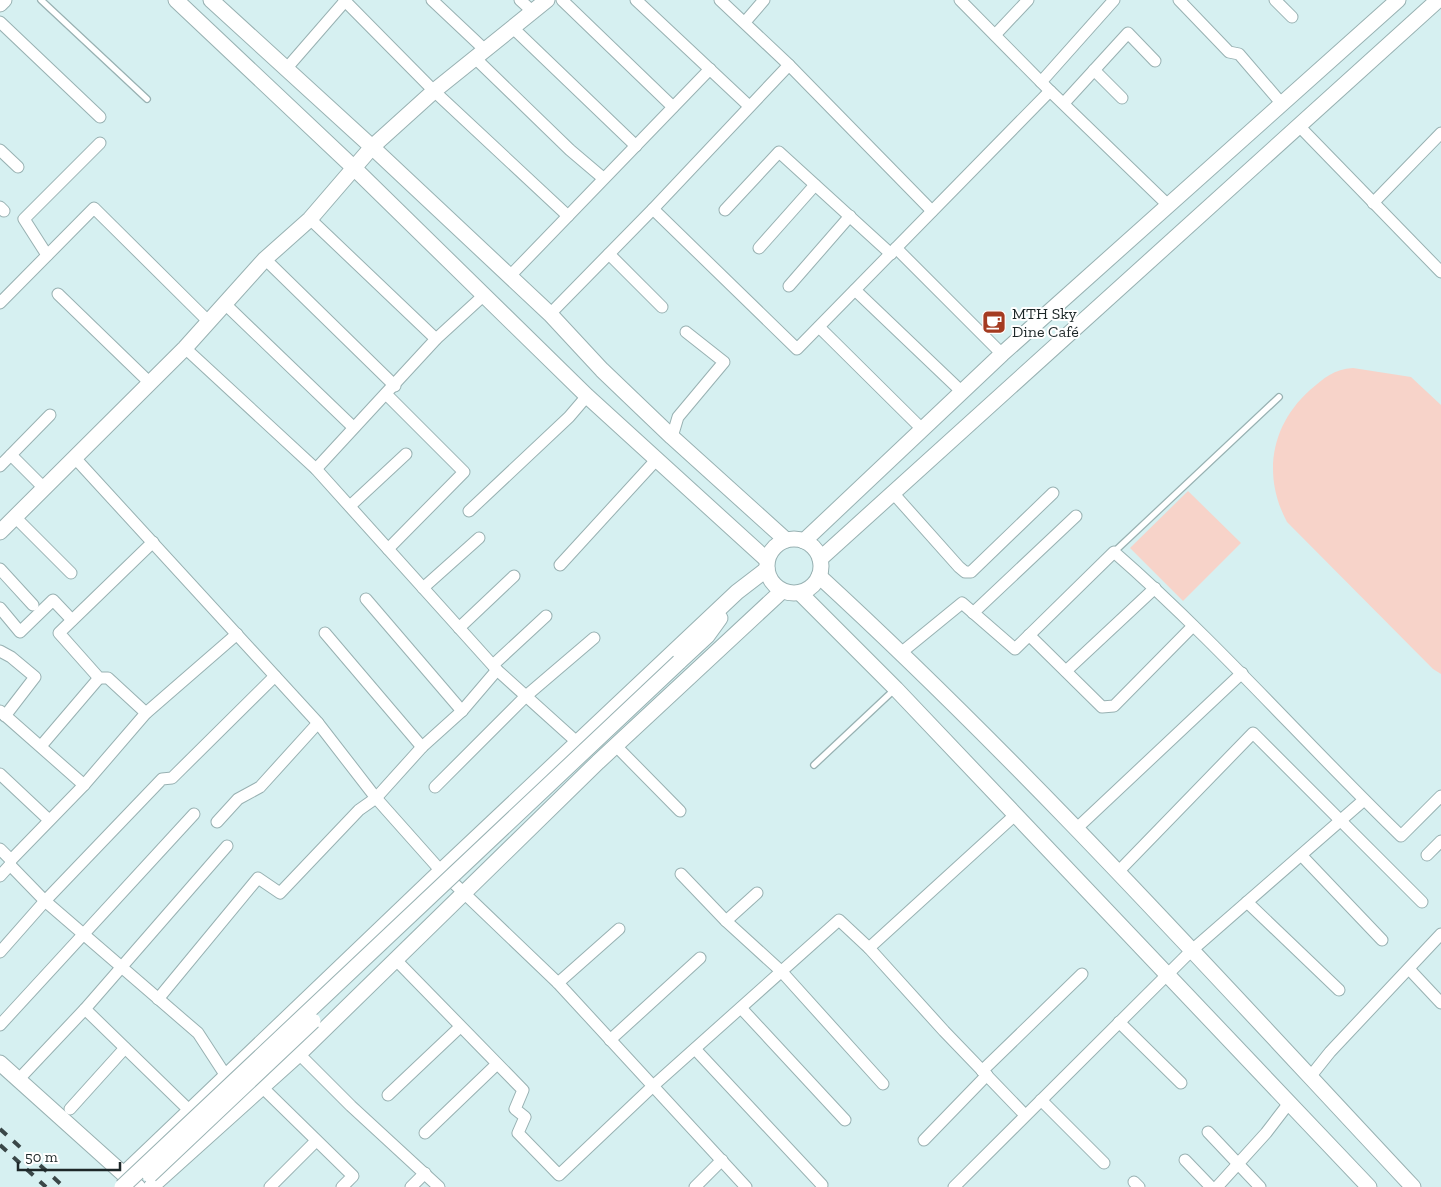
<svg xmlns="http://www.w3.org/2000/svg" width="1441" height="1187" viewBox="0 0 1441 1187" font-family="'Zilla Slab',serif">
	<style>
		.pitch { fill: #f7d3c9 }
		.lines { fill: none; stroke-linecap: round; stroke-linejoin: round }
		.service-casing { stroke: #98b1b2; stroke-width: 8 }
		.minor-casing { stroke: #98b1b2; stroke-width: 13 }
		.tertiary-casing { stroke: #98b1b2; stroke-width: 17 }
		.service { stroke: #fff; stroke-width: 5.5 }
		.minor { stroke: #fff; stroke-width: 11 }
		.tertiary { stroke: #fff; stroke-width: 15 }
		.rail { stroke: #3a4748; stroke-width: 4; stroke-dasharray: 9 9; stroke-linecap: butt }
		.tertiary-bridge-casing { stroke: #98b1b2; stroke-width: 17; stroke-linecap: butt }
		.tertiary-bridge { stroke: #fff; stroke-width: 15 }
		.labels { text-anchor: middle; stroke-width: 4; stroke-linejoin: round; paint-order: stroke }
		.poi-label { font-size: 16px; fill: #1d2728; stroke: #fff; text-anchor: start }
	</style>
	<rect width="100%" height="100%" fill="#d6f0f1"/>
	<g class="pitch">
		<path d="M1353,368L1411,377L1441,405V674L1433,669L1287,522C1262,475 1271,425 1310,390C1324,378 1334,369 1353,368Z"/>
		<path d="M1188,491L1241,543L1183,601L1130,548Z"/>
	</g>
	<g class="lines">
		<g class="service-casing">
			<g id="service">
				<path d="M41,0L147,99"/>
				<path d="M1114,552L1279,397"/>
				<path d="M814,765L895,689"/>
			</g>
		</g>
		<g class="minor-casing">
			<g id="minor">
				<path d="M344,0L434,91L568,216"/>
				<path d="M432,0L484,49"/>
				<path d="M520,0L532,11"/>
				<path d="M562,0L673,107"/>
				<path d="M636,0L749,106"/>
				<path d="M720,0L789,65L932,211"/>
				<path d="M960,0L1050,91L1169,206"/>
				<path d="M1179,0L1229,52L1239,54L1282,104"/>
				<path d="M1275,0L1292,17"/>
				<path d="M0,22L100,117"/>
				<path d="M745,22L764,0"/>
				<path d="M513,28L636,146"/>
				<path d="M995,35L1028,0"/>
				<path d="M474,57L570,150L603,178"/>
				<path d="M286,69L346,0"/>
				<path d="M1094,70L1122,98"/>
				<path d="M1041,82L1114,0"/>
				<path d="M1064,103L1128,33L1155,61"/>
				<path d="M1299,126L1441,272"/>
				<path d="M0,150L18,167"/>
				<path d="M1373,203L1441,133"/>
				<path d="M0,207L4,211"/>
				<path d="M653,209L797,349L1050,91"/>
				<path d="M725,210L779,152L891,254"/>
				<path d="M310,219L436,339"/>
				<path d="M759,248L815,185"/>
				<path d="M896,248L1002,354"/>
				<path d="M609,254L662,307"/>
				<path d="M47,255L24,219L100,143"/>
				<path d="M265,259L395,386"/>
				<path d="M509,277L710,69"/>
				<path d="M789,286L850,216"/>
				<path d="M855,290L962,392"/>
				<path d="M58,294L150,383"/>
				<path d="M0,303L94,208L209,322"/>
				<path d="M224,303L353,427"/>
				<path d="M550,314L653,209L789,65"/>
				<path d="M819,327L922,429"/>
				<path d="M185,348L316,469L497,670L578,743"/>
				<path d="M386,394L464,472L388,549"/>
				<path d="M672,437L678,417L724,362L686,332"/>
				<path d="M11,455L44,488"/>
				<path d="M75,458L318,723L376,798L441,871L558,983L746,1187"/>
				<path d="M0,466L50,415"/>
				<path d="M316,469L436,339L483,296"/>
				<path d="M893,493L959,567L965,572H971L1053,493"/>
				<path d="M350,506L406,454"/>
				<path d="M469,511L569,417L587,396"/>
				<path d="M15,517L71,573"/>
				<path d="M560,565L657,459"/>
				<path d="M0,569L33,605"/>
				<path d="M423,588L479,538"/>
				<path d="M366,599L462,711"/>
				<path d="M0,608L20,632L53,600L72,620"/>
				<path d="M973,613L1076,516"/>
				<path d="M459,628L514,576"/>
				<path d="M325,633L422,747"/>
				<path d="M1029,635L1102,707L1114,706L1193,626"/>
				<path d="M0,651L11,657L35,677L5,716"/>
				<path d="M902,652L962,603L1015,649L1114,552C1216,641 1304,742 1401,836L1441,796"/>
				<path d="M493,665L546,616"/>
				<path d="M1066,671L1155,588"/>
				<path d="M0,711L84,785"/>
				<path d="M146,713L108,678H99L59,633L153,542"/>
				<path d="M41,746L99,678"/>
				<path d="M616,746L680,811"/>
				<path d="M0,774L49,820"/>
				<path d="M435,787L526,696L594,638"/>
				<path d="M217,822L238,799L260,787L318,723"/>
				<path d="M1076,829L1242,673"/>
				<path d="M0,849L11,860"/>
				<path d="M1427,855L1441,841"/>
				<path d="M1302,856L1382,940"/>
				<path d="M10,865L45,901L198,1033L226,1076"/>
				<path d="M1117,873L1253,733L1422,902"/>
				<path d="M681,874L726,921L782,972L883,1084"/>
				<path d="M0,876L10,865L11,860L84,785L146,713L237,634"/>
				<path d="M1247,902L1339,990"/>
				<path d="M726,921L757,893"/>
				<path d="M869,948L1015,815"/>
				<path d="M0,952L45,901L162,779L172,778L275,676"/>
				<path d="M396,960L523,1090L515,1109L525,1117L518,1133L559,1175L653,1086L839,920L869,948L944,1031L1025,1115"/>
				<path d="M1409,969L1441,1003"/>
				<path d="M558,983L619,929"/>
				<path d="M158,999L258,878L280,893L359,810L376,798L422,747L462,711L497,670"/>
				<path d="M741,1008L845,1120"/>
				<path d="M85,1009L189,1110"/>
				<path d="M1119,1022L1181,1083"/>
				<path d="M0,1025L194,814"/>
				<path d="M610,1040L700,958"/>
				<path d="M695,1049L822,1185"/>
				<path d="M299,1054L351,1106L439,1187"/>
				<path d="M982,1071L1082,974"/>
				<path d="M1310,1077L1330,1052L1441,934"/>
				<path d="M19,1079L85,1009L227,846"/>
				<path d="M262,1087L353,1176L342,1187"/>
				<path d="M388,1095L460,1027"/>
				<path d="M1041,1100L1104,1163"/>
				<path d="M70,1109L125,1048"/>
				<path d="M1208,1132L1260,1187"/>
				<path d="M425,1133L497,1064"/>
				<path d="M924,1140L987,1075"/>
				<path d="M1185,1160L1211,1187"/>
				<path d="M1134,1182L1139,1187"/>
				<path d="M270,1187L316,1141"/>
				<path d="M411,1187L425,1173"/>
				<path d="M695,1187L722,1160"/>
				<path d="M954,1187L1191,951L1364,800"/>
				<path d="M1217,1187L1266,1133L1289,1103"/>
			</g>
		</g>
		<g class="tertiary-casing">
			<g id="tertiary">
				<path d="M176,0L353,167L587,396L767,560"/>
				<path d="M211,0L372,147L550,314L602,370L672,437L786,540"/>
				<path d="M0,4L4,0"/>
				<path d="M0,532L185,348L265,259L310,219L372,147L434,91L547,0"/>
				<circle cx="794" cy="566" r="27"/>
				<path d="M804,541L1002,354L1398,0"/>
				<path d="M820,559L1438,0"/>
				<path d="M819,576C1028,768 1219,980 1413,1187"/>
				<path d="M800,593L896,689L1369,1187"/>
				<path d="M679,662L707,636L720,618"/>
				<path d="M0,1063L138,1187"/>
				<path d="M124,1174L441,871L737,592L767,569"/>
				<path d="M151,1187L299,1054L598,762L782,591"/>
			</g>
		</g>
		<use href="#service" class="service"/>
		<use href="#minor" class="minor"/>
		<use href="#tertiary" class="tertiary"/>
		<g class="rail">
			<path d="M0,1129L64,1187"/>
			<path d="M0,1145L46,1187"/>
		</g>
		<g class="tertiary-bridge-casing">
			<g id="tertiary-bridge">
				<path d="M150,1175L313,1021"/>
				<path d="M122,1187L679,662"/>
			</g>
		</g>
		<use href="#tertiary-bridge" class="tertiary-bridge"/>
	</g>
	<defs>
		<g id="cafe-square" transform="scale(1.25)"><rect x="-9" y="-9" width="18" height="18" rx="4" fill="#a43b21" stroke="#fff"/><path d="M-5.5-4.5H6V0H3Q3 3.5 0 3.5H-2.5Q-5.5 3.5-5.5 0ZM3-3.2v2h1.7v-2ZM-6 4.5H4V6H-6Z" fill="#fff"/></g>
	</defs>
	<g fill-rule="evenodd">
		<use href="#cafe-square" x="994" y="322"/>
	</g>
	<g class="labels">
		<g class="poi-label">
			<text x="1012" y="319">MTH Sky<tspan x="1012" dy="18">Dine Café</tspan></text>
		</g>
	</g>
	<path d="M18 1162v8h102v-8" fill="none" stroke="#1d2728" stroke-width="2.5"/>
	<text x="25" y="1162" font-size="15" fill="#1d2728" stroke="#ffffff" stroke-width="4" paint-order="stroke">50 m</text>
</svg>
